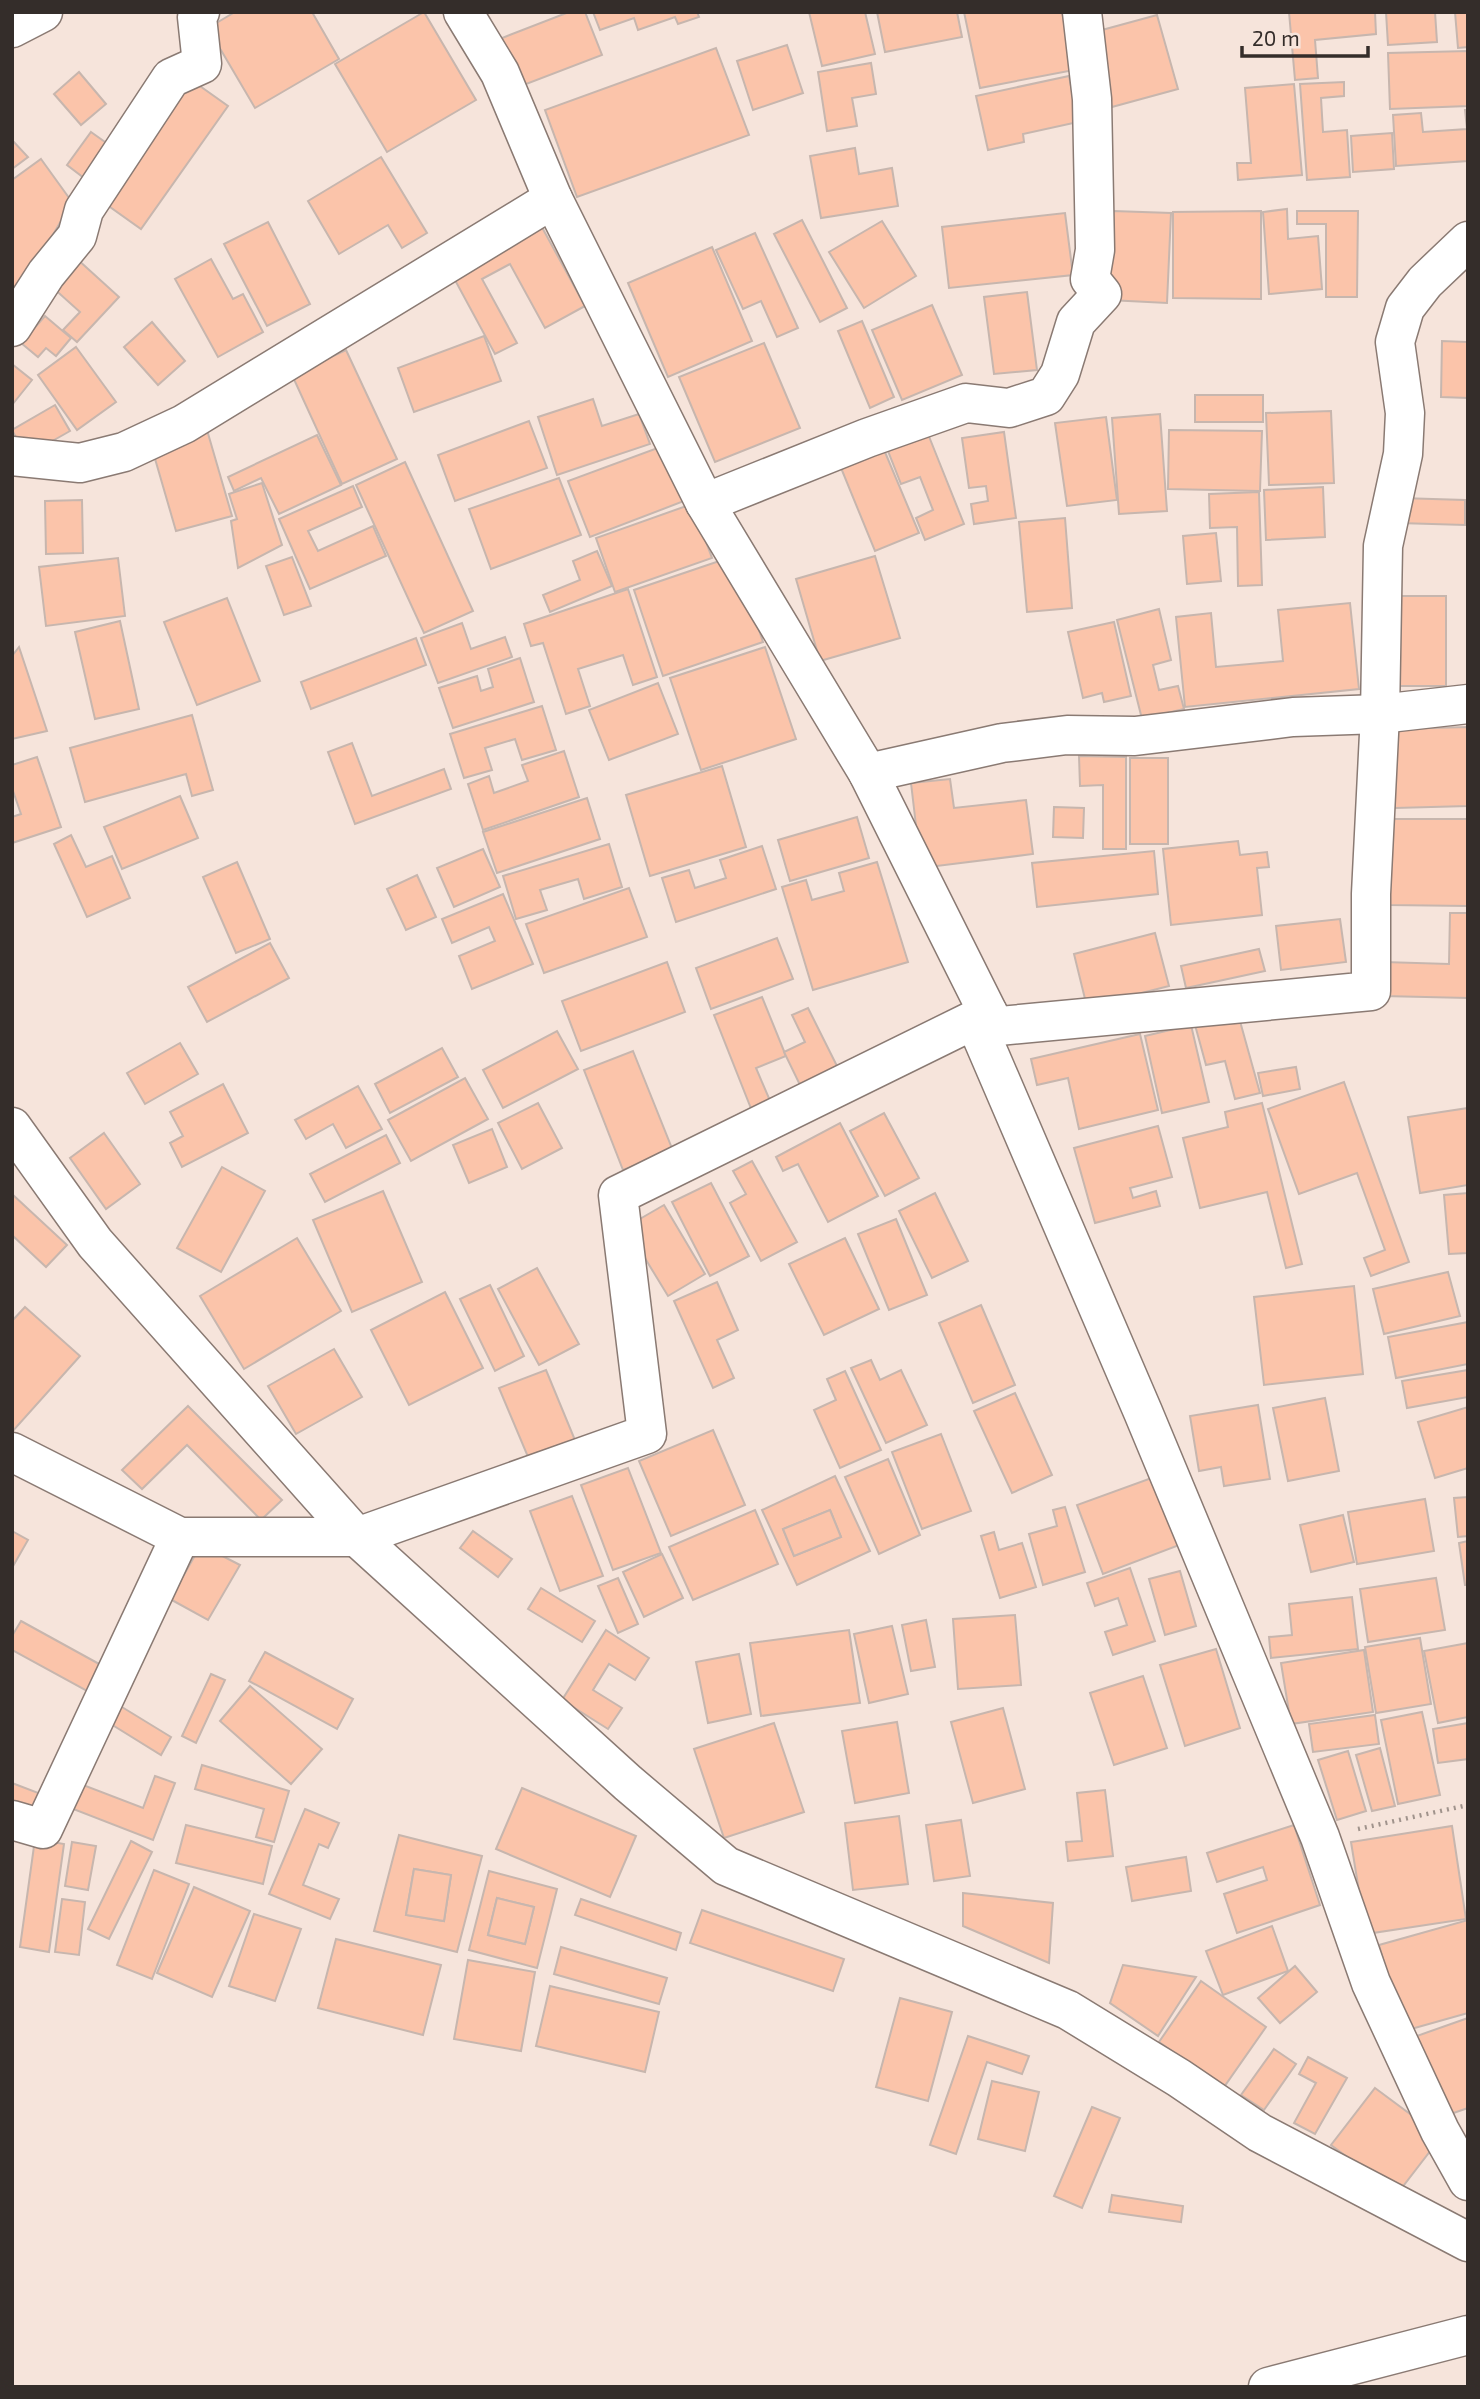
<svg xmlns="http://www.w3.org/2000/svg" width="1480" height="2399" viewBox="0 0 1480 2399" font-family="'Exo 2',sans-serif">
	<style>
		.building { fill: #fbc4aa; stroke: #c7b6ae; stroke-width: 2; fill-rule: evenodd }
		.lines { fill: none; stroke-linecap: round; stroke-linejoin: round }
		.minor-casing { stroke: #8a7a73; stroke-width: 41 }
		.path { stroke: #a0938c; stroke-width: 4.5; stroke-dasharray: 2 5; stroke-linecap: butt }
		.minor { stroke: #fff; stroke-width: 38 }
	</style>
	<rect width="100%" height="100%" fill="#f6e4db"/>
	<g class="building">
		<path d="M235,12H312L339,59L255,108L208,28Z"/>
		<path d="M424,12L476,100L387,152L335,64Z"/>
		<path d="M569,12H585L602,55L521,86L502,38Z"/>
		<path d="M593,12H697L699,17L678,24L675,17L638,30L634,18L600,30Z"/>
		<path d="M809,12H865L875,54L822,66Z"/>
		<path d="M877,12H957L962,37L885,52Z"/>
		<path d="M964,12H1062L1074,70L980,88Z"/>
		<path d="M1289,12H1375L1376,34L1315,40L1318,78L1295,80Z"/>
		<path d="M1386,12H1435L1437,42L1388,45Z"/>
		<path d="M1455,12H1468V47L1458,48Z"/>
		<path d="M1157,15L1178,89L1112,107L1091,33Z"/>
		<path d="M787,45L803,93L753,110L737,61Z"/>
		<path d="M716,48L749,135L577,197L545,110Z"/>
		<path d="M1468,51V106L1390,109L1388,53Z"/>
		<path d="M871,63L876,94L852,98L857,126L827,131L818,72Z"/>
		<path d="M79,72L106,104L81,125L54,94Z"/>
		<path d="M1069,76L1078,122L1023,134L1024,142L988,150L976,96Z"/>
		<path d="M190,79L228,106L141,229L103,202Z"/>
		<path d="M1344,82V96L1321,98L1323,132L1347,130L1350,177L1307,180L1300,84Z"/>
		<path d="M1294,84L1302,175L1238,180L1237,163H1251L1245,88Z"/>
		<path d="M1465,110H1468V161L1396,166L1393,115L1421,113L1423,132L1467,129Z"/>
		<path d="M91,132L112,147L88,181L67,165Z"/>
		<path d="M1392,133L1394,169L1353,172L1351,136Z"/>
		<path d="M12,140L28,157L12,169Z"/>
		<path d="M855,148L859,174L892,168L898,206L821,218L810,156Z"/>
		<path d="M381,157L427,233L402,248L388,225L339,254L308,201Z"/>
		<path d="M41,159L72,202L18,295L12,285V180Z"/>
		<path d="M1287,209L1288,239L1318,236L1322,289L1269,294L1263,212Z"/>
		<path d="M1113,211L1171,213L1167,303L1109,300Z"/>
		<path d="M1261,211V299L1173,298V212Z"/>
		<path d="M1297,211H1358L1357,297H1326V224H1297Z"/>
		<path d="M1065,213L1073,275L949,288L942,227Z"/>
		<path d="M538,220L585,306L545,328L510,264L482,279L517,343L495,354L449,269Z"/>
		<path d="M802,220L847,308L820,322L774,234Z"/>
		<path d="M882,221L916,276L864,308L829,252Z"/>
		<path d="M268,222L310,304L267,326L224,244Z"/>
		<path d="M755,233L798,328L777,337L761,301L743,309L716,250Z"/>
		<path d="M712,247L752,341L668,377L628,283Z"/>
		<path d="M76,258L119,297L77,342L63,330L80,312L51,286Z"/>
		<path d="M211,259L233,299L243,294L263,332L218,357L175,279Z"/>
		<path d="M1027,292L1037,370L994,374L984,297Z"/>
		<path d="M932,305L962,375L902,400L872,330Z"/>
		<path d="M45,316L71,338L56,356L46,348L38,357L21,343Z"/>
		<path d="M862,321L894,397L870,408L838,331Z"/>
		<path d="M152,322L185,361L158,385L124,347Z"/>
		<path d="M1467,326L1468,398L1441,397L1442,341L1467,342Z"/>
		<path d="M484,336L501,381L414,412L398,368Z"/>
		<path d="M764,343L800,428L715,462L679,377Z"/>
		<path d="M76,347L116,402L77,430L38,375Z"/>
		<path d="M346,350L397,459L342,484L292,375Z"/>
		<path d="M12,364L32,380L12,405Z"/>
		<rect x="1195" y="395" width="68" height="27"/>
		<path d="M593,399L602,426L639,414L650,444L557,475L538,417Z"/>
		<path d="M55,405L70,431L26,456L12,430Z"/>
		<path d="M1331,411L1334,483L1269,485L1266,413Z"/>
		<path d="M1160,414L1167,511L1119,514L1112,418Z"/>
		<path d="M1106,417L1117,500L1067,506L1055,423Z"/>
		<path d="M529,421L547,468L455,501L438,455Z"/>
		<path d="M207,430L232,516L176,531L151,445Z"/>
		<path d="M1169,430L1262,431L1260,491L1168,489Z"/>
		<path d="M1004,432L1016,518L974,524L971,504L988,501L986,486L969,488L962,438Z"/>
		<path d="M928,434L964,524L925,540L916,518L933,510L920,477L901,484L888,451Z"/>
		<path d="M317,435L341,485L279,514L261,478L234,491L228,477Z"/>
		<path d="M882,445L919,533L875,551L839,463Z"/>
		<path d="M663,446L684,501L590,537L568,481Z"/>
		<path d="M405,462L473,611L424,633L356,485Z"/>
		<path d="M559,478L581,535L491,569L469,509Z"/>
		<path d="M262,483L282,545L238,568L231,521L237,519L229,494Z"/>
		<path d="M353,486L362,507L308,531L318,551L373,526L386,556L310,589L279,519Z"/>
		<path d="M1323,487L1325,537L1266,540L1264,490Z"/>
		<path d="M1259,492L1262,585L1238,586L1237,527L1210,528L1209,494Z"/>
		<path d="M1400,498L1465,500V525L1399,523Z"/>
		<path d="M82,500L83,553L46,554L45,501Z"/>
		<path d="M692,504L712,558L615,592L596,538Z"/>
		<path d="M1065,518L1072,608L1027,612L1019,522Z"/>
		<path d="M1216,533L1221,581L1187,584L1183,536Z"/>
		<path d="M597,551L612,586L550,612L543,595L580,580L573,561Z"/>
		<path d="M734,556L763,642L663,676L634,590Z"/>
		<path d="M875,556L900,638L820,661L796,579Z"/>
		<path d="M292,557L311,606L284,615L266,566Z"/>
		<path d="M118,558L125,616L46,626L39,567Z"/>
		<path d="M628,589L657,677L633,685L623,655L578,669L590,706L566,714L543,643L531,646L524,624Z"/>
		<path d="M1392,596H1446V686H1391Z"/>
		<path d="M227,598L260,681L197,705L164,622Z"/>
		<path d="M1350,603L1359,689L1185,707L1176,617L1211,613L1216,667L1283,661L1278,610Z"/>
		<path d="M1159,609L1171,660L1153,665L1159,690L1178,686L1184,709L1142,719L1117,620Z"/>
		<path d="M120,621L139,709L95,719L75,632Z"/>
		<path d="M1114,622L1131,696L1104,702L1102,693L1083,698L1068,632Z"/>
		<path d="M462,623L471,649L505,637L512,657L438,683L421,638Z"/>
		<path d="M416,638L426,665L311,709L301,682Z"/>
		<path d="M19,647L47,731L12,739V656Z"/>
		<path d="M765,647L796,739L701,770L670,678Z"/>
		<path d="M520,658L534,702L453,728L439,688L477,676L481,691L493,687L488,669Z"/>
		<path d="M658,683L678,734L609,760L589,710Z"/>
		<path d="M542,706L556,750L522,760L515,739L485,748L492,770L464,778L450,734Z"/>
		<path d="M192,715L213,790L192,796L186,774L85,802L70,748Z"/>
		<path d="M1468,727V806L1395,808L1393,729Z"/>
		<path d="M352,743L372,796L444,769L451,789L355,824L328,752Z"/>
		<path d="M564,751L579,797L483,830L468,784L489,776L494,793L528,781L522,765Z"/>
		<path d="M1079,756L1126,757V849H1103V785L1080,786Z"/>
		<path d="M37,757L61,827L12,843V817L21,814L12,788V765Z"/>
		<rect x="1130" y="758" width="38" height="86"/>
		<path d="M722,766L746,847L650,876L626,795Z"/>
		<path d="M950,779L954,808L1026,800L1033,854L921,868L911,783Z"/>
		<path d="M180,796L198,838L122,869L104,827Z"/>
		<path d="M587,798L600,839L497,873L483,832Z"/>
		<path d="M1054,807L1084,808L1083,838L1053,837Z"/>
		<path d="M857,817L869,858L790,881L778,840Z"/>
		<path d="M1390,819H1468V906L1389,905Z"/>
		<path d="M71,835L86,867L112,856L130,898L87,917L54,844Z"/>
		<path d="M1238,841L1240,855L1267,852L1269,867L1257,868L1262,915L1171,925L1163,849Z"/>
		<path d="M609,844L622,887L584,899L578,879L540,890L547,910L516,919L503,876Z"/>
		<path d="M762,846L776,889L676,922L662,878L689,870L695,888L726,878L720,860Z"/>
		<path d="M483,849L500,887L454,907L437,868Z"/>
		<path d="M1154,851L1158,894L1037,907L1032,863Z"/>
		<path d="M237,862L270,939L236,953L203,877Z"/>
		<path d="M877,862L908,962L813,990L782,887L806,880L812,900L844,891L839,873Z"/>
		<path d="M417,875L436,917L406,930L387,889Z"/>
		<path d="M629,888L647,937L544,973L526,924Z"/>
		<path d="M503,894L533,964L472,989L459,956L495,941L489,927L452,943L442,919Z"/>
		<path d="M1450,913H1468V998L1383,996L1384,962L1449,964Z"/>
		<path d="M1340,919L1346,962L1281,970L1276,926Z"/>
		<path d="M1155,933L1169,986L1087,1007L1074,954Z"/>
		<path d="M777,938L793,979L711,1009L696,968Z"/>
		<path d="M270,943L289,978L207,1022L188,987Z"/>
		<path d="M1259,949L1265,971L1186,988L1181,966Z"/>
		<path d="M667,962L685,1012L581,1051L562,1001Z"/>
		<path d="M762,997L786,1056L756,1068L771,1103L752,1111L714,1015Z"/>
		<path d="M808,1008L838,1068L800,1085L784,1052L805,1042L792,1015Z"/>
		<path d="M1238,1014L1260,1093L1235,1099L1225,1061L1206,1065L1195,1025Z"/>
		<path d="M1191,1025L1209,1102L1162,1113L1145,1036Z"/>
		<path d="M557,1031L578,1069L503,1108L483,1070Z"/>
		<path d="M1140,1034L1158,1110L1079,1129L1068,1078L1037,1085L1031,1059Z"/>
		<path d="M180,1043L198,1074L145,1104L127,1073Z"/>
		<path d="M442,1048L458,1077L390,1113L375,1084Z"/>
		<path d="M633,1051L673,1151L623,1170L584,1070Z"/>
		<path d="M1296,1067L1300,1089L1263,1096L1258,1073Z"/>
		<path d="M465,1078L488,1119L411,1161L388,1120Z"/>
		<path d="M1344,1082L1409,1262L1371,1276L1364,1258L1385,1250L1357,1173L1299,1194L1268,1109Z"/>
		<path d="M223,1084L248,1133L182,1167L170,1143L183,1136L170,1112Z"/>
		<path d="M358,1086L382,1129L346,1148L333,1124L306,1139L295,1120Z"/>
		<path d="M538,1103L562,1148L522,1169L498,1123Z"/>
		<path d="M1262,1103L1302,1264L1286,1268L1267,1192L1200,1208L1183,1138L1228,1127L1225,1112Z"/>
		<path d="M1468,1108V1185L1420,1193L1408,1117Z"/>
		<path d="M884,1113L919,1178L885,1196L850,1131Z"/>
		<path d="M840,1123L878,1196L828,1222L798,1164L783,1171L776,1157Z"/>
		<path d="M1158,1126L1172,1177L1130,1188L1133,1198L1156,1191L1160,1206L1095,1223L1074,1148Z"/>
		<path d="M492,1129L507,1167L469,1183L453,1145Z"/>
		<path d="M104,1133L140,1184L106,1209L70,1158Z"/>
		<path d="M386,1135L400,1163L325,1202L310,1174Z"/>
		<path d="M752,1161L797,1242L761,1261L730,1203L746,1194L733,1171Z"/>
		<path d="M222,1167L265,1191L221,1272L177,1248Z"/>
		<path d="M711,1183L749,1256L710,1276L672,1202Z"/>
		<path d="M383,1191L422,1282L352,1312L313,1220Z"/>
		<path d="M935,1193L968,1261L932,1278L899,1211Z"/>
		<path d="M1468,1193V1253L1449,1254L1444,1195Z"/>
		<path d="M12,1194L67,1245L46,1267L12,1235Z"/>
		<path d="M664,1205L705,1274L668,1296L626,1227Z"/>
		<path d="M896,1219L927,1295L889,1310L858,1234Z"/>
		<path d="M297,1238L341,1311L244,1369L200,1296Z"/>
		<path d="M845,1238L879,1309L824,1335L789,1264Z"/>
		<path d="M537,1268L579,1344L539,1365L498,1289Z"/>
		<path d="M1448,1272L1460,1316L1384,1334L1373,1289Z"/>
		<path d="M717,1282L738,1330L717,1340L734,1378L713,1388L674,1301Z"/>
		<path d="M490,1285L524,1356L495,1371L460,1299Z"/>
		<path d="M1354,1286L1363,1374L1264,1385L1254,1297Z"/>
		<path d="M445,1292L483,1368L409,1405L371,1330Z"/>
		<path d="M981,1305L1015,1385L973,1403L939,1323Z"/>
		<path d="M25,1307L80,1356L12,1432V1321Z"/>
		<path d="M1468,1322V1364L1396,1378L1388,1337Z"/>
		<path d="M334,1349L362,1397L296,1434L268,1386Z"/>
		<path d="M871,1360L880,1380L901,1370L927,1425L886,1443L851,1368Z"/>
		<path d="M546,1370L577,1445L531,1464L499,1388Z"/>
		<path d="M1468,1370V1397L1407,1408L1402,1381Z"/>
		<path d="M845,1371L881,1450L840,1468L814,1410L836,1400L827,1379Z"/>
		<path d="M1015,1393L1052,1475L1012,1493L974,1411Z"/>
		<path d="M1325,1398L1339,1471L1288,1481L1273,1408Z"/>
		<path d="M1258,1405L1270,1479L1224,1486L1221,1467L1199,1471L1190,1416Z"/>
		<path d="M188,1406L282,1500L261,1520L187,1445L142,1489L122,1470Z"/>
		<path d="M1468,1407V1468L1435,1478L1418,1422Z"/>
		<path d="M713,1430L745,1505L671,1536L639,1461Z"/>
		<path d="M941,1434L971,1511L922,1529L892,1452Z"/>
		<path d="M888,1459L920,1535L879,1554L845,1477Z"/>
		<path d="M628,1468L661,1553L613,1570L581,1485Z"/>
		<path d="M835,1476L870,1551L797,1585L762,1510ZM830,1510L841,1537L794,1556L783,1529Z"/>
		<path d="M1157,1476L1182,1544L1103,1574L1077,1505Z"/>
		<path d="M572,1496L603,1576L560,1591L530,1511Z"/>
		<path d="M1468,1497V1536L1458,1537L1454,1498Z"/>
		<path d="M1425,1499L1434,1551L1357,1564L1348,1512Z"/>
		<path d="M1065,1507L1085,1572L1043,1585L1029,1534L1057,1526L1053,1510Z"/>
		<path d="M755,1510L778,1564L693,1600L669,1547Z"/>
		<path d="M830,1510L841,1537L794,1556L783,1529Z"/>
		<path d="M1343,1515L1354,1562L1311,1572L1300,1525Z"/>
		<path d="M12,1531L28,1540L12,1568Z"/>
		<path d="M473,1531L512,1559L498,1577L460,1548Z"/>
		<path d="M994,1532L999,1550L1022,1543L1036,1587L1000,1598L981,1536Z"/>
		<path d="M1468,1541V1585H1465L1459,1543Z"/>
		<path d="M201,1545L240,1565L208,1620L170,1599Z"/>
		<path d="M662,1554L683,1598L644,1617L623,1572Z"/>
		<path d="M1130,1568L1155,1641L1113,1655L1105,1632L1127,1625L1118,1598L1095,1606L1087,1583Z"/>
		<path d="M1180,1571L1196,1626L1165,1635L1149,1579Z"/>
		<path d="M618,1578L638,1624L618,1633L598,1586Z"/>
		<path d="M1436,1578L1445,1630L1368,1642L1360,1589Z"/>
		<path d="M541,1588L595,1621L582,1642L528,1609Z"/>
		<path d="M1352,1597L1358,1649L1271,1658L1269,1637L1292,1635L1289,1604Z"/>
		<path d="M1015,1615L1021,1685L958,1689L953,1619Z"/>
		<path d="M926,1620L935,1667L911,1671L902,1625Z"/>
		<path d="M21,1621L101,1665L87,1691L12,1650V1636Z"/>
		<path d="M892,1626L908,1694L869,1703L854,1634Z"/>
		<path d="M606,1630L649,1658L635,1680L609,1664L593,1690L622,1708L608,1729L562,1700Z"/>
		<path d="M849,1630L860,1703L761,1716L750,1643Z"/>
		<path d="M1420,1638L1431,1704L1376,1713L1365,1647Z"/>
		<path d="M1468,1643V1717L1438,1723L1424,1651Z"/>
		<path d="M1216,1649L1240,1728L1185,1746L1160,1665Z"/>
		<path d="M1364,1650L1373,1712L1291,1724L1281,1663Z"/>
		<path d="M265,1652L353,1699L337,1729L249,1681Z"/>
		<path d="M739,1654L751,1714L708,1723L696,1662Z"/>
		<path d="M211,1674L225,1680L196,1743L182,1736Z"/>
		<path d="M1143,1676L1167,1748L1114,1765L1090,1693Z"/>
		<path d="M250,1686L322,1749L291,1784L220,1721Z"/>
		<path d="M117,1704L171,1737L161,1755L106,1721Z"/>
		<path d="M1003,1708L1025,1789L973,1803L951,1722Z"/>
		<path d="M1422,1712L1440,1795L1398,1804L1381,1720Z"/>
		<path d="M1375,1715L1379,1744L1313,1752L1309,1724Z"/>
		<path d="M897,1722L909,1793L855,1803L842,1731Z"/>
		<path d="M774,1723L804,1812L724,1838L694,1749Z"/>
		<path d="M1468,1723V1759L1438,1763L1433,1729Z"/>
		<path d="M1380,1748L1395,1806L1372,1811L1356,1755Z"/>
		<path d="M1348,1751L1366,1811L1337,1820L1318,1760Z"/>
		<path d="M202,1765L289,1791L274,1842L256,1837L264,1809L195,1789Z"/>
		<path d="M155,1776L175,1783L153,1840L68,1807L78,1783L143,1808Z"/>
		<path d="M12,1783L41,1794L32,1818L12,1811Z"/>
		<path d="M522,1788L636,1836L610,1897L496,1849Z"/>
		<path d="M1105,1790L1113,1856L1068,1861L1066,1842L1082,1841L1077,1793Z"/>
		<path d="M305,1809L339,1823L328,1848L319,1844L303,1885L339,1899L330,1919L269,1894Z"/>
		<path d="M899,1816L908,1884L853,1890L845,1823Z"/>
		<path d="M961,1820L970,1876L934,1881L926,1825Z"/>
		<path d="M186,1825L272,1846L263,1884L176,1863Z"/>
		<path d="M1294,1825L1320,1905L1237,1933L1224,1894L1267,1880L1263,1867L1217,1882L1207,1853Z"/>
		<path d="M1452,1826L1466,1919L1366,1934L1351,1842Z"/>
		<path d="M399,1835L482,1856L457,1952L374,1931ZM414,1869L451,1875L444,1921L406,1915Z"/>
		<path d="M35,1839L64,1844L49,1952L20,1947Z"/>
		<path d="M131,1841L152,1852L109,1939L88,1929Z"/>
		<path d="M72,1842L96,1846L88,1890L65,1886Z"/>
		<path d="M1186,1857L1191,1891L1132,1901L1126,1867Z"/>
		<path d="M414,1869L451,1875L444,1921L406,1915Z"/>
		<path d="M154,1870L189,1884L152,1979L117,1965Z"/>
		<path d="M489,1871L557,1889L537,1968L469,1950ZM497,1898L534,1907L525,1944L488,1935Z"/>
		<path d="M194,1887L250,1911L212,1997L157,1973Z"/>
		<path d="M963,1893L1053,1903L1049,1963L963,1926Z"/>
		<path d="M497,1898L534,1907L525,1944L488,1935Z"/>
		<path d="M62,1899L85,1902L79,1955L55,1952Z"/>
		<path d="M581,1899L681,1933L676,1950L575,1915Z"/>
		<path d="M702,1910L844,1959L833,1991L690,1943Z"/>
		<path d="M254,1914L301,1929L275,2001L229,1986Z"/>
		<path d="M1468,1920V2013L1404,2031L1379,1945Z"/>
		<path d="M1272,1926L1288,1971L1223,1995L1206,1951Z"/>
		<path d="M336,1939L441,1965L423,2035L318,2008Z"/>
		<path d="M561,1947L667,1978L659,2004L554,1974Z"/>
		<path d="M468,1960L535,1972L521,2051L454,2039Z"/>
		<path d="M1123,1965L1196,1977L1158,2036L1110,2003Z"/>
		<path d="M1295,1966L1317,1992L1280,2023L1258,1998Z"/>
		<path d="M1201,1981L1266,2027L1224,2087L1159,2042Z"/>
		<path d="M550,1986L659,2012L645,2072L536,2046Z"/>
		<path d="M900,1998L952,2012L928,2101L876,2087Z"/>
		<path d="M1468,2018V2108L1442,2117L1414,2037Z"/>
		<path d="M968,2036L1029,2056L1022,2074L987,2062L956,2154L930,2145Z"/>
		<path d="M1274,2049L1296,2064L1264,2110L1241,2095Z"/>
		<path d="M1308,2057L1347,2078L1315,2134L1294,2123L1316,2083L1299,2074Z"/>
		<path d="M992,2081L1039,2092L1025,2151L978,2139Z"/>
		<path d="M1375,2088L1441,2137L1397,2194L1331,2145Z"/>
		<path d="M1092,2107L1120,2118L1082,2208L1054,2196Z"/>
		<path d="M1112,2195L1183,2206L1181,2222L1109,2212Z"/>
	</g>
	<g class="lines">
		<g class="minor-casing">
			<g id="minor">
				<path d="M463,12L500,73L553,199L705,503L868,773L988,1013L978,1028L1143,1412L1320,1837L1371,1983L1440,2131L1468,2181"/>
				<path d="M12,28L43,12"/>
				<path d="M12,327L46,274L77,236L84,210L171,78L202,64L197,17L200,12"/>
				<path d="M12,456L80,463L124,452L184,424L553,199"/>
				<path d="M705,503L867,438L966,403L1009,408L1046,396L1060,374L1076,322L1102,294L1090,279L1095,250L1092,99L1082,12"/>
				<path d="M868,773L1002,743L1067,735L1135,736L1293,717L1380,714L1468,704"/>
				<path d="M978,1028L1371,991V894L1380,714L1383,546L1403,454L1405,413L1395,342L1405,308L1425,282L1468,241"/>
				<path d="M12,1127L95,1243L357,1537L628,1783L726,1866L1068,2010L1179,2078L1260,2133L1468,2242"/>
				<path d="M12,1452L180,1537H357L647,1434L618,1195L988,1013"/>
				<path d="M12,1820L43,1829L180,1537"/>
				<path d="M1268,2387L1468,2335"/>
			</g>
		</g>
		<path class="path" d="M1358,1829L1468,1805"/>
		<use href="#minor" class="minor"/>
	</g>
	<rect width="1480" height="2399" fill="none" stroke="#342d2a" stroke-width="28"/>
	<path d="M1242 46v10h126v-10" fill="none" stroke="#342d2a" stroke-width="3.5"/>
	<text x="1252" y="46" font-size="21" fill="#342d2a" stroke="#f6e4db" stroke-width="5" paint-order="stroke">20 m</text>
</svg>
